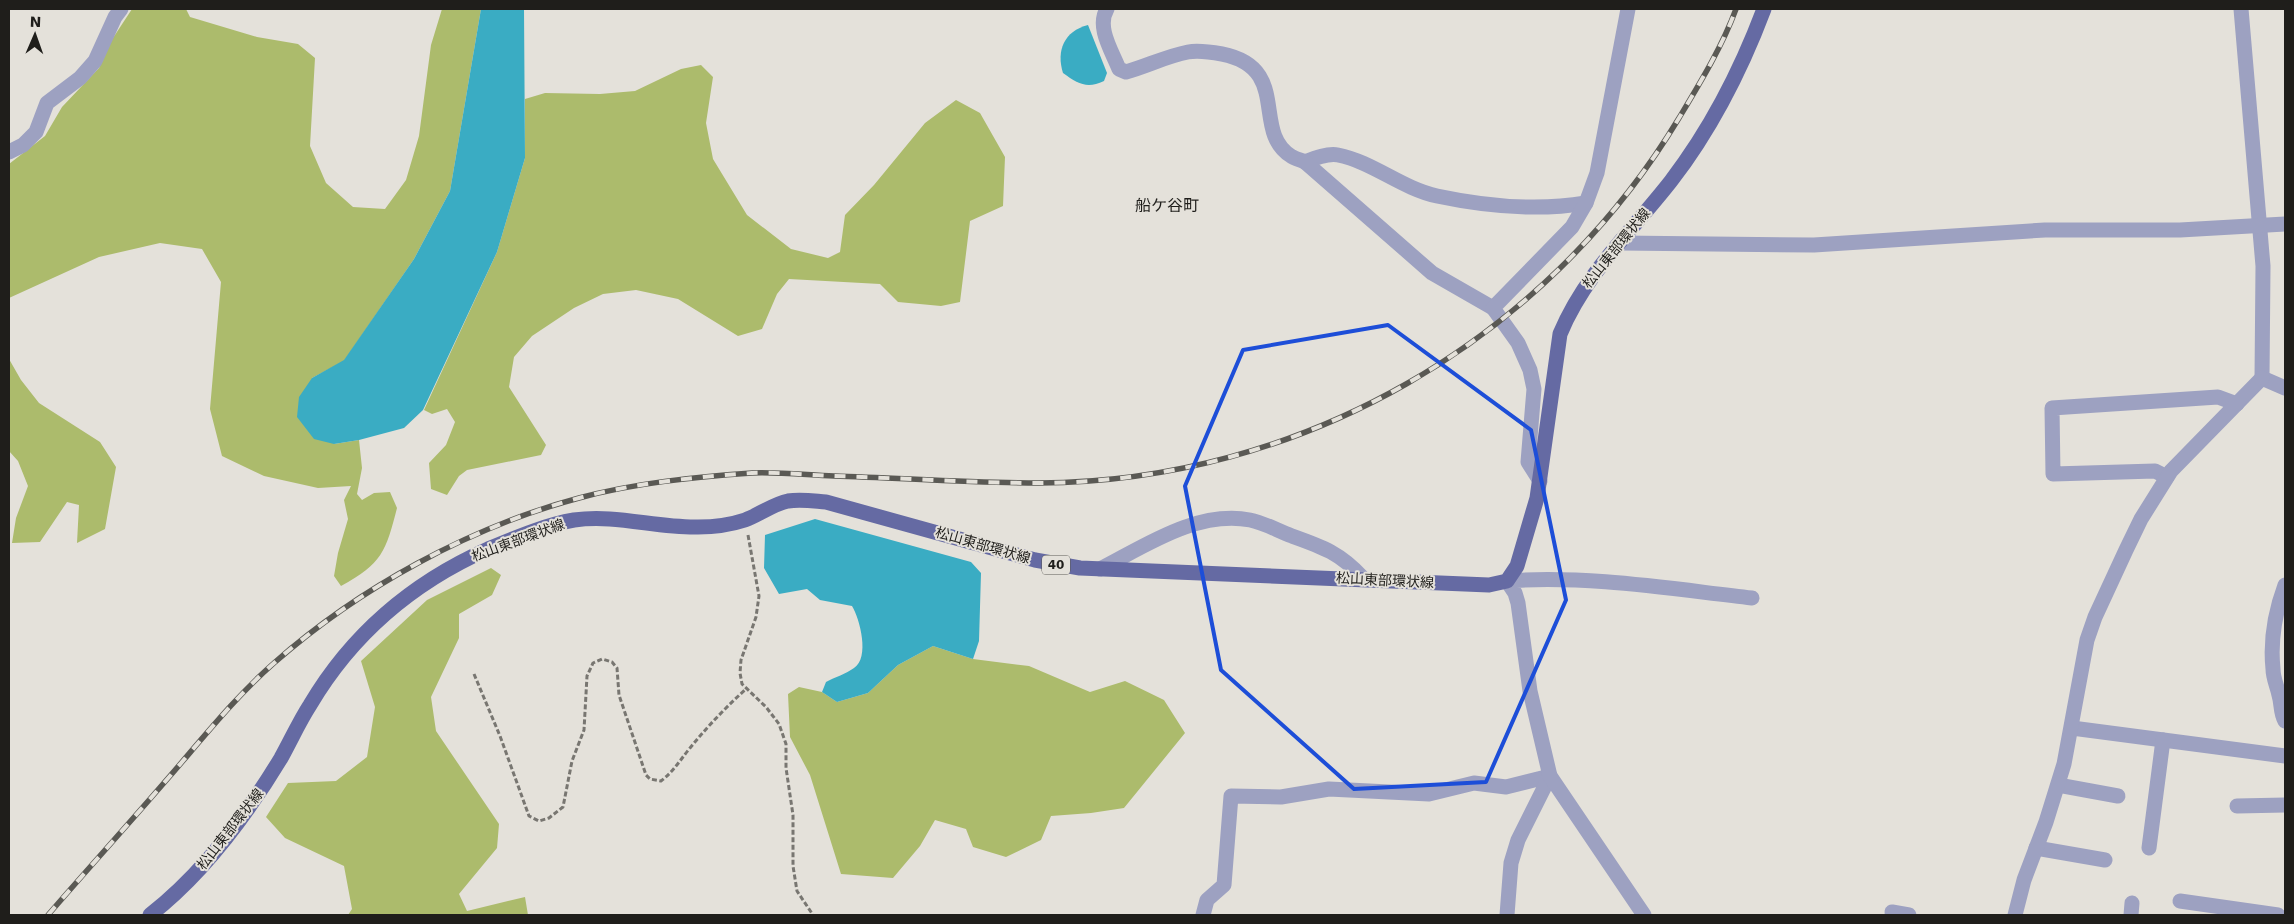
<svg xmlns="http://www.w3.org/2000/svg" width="2294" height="924" viewBox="0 0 2294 924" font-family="'DejaVu Sans','Noto Sans JP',sans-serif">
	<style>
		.forest { fill: #acbb6c }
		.water { fill: #3aacc3 }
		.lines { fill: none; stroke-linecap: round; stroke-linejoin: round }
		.path { stroke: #787671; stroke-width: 3; stroke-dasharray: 5 2.5; stroke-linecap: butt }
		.minor { stroke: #9da1c1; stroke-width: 15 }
		.primary { stroke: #656aa3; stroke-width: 15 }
		.rail-casing { stroke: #5a5954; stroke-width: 5.5 }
		.rail { stroke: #e4e1da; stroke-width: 4; stroke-dasharray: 11; stroke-linecap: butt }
		.marked { fill: none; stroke: #1d4ed8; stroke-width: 4; stroke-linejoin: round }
		.labels { text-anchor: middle; stroke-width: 4; stroke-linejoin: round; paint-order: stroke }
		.shield { fill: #e4e1da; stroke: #5a5854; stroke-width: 1 }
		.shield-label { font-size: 12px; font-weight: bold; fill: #1f1e1b }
		.street-label { font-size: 14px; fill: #1f1e1b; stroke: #e4e1da }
		.quarter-label { font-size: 16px; fill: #1f1e1b; stroke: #e4e1da }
	</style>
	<rect width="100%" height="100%" fill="#e4e1da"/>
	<g class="forest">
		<path d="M132,9H186L190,17L257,37L298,44L315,58L310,146L326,183L353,207L385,209L406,180L419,136L431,45L442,9H481L450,191L414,259L344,361L312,378L334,444L359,440L362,468L357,494L362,500L374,493L390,492L397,508C386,551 382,564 341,586L334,576L338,553L348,519L344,500L351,486L318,488L264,476L222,456L210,409L221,282L202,249L160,243L99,257L9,298V164L45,136L62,107L99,68L111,41Z"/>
		<path d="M701,65L713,77L706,123L713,159L747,215L791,249L828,258L840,252L845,215L874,185L925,123L956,100L980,113L1005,157L1003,206L970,221L960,302L941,306L898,302L880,284L789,279L777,294L762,329L738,336L678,299L636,290L603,294L574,308L532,336L514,357L509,387L546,445L541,455L467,470L459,476L447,495L431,489L429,463L446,445L455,422L447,409L432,414L424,410L497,252L525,158V99L545,93L600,94L635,91L681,69Z"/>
		<path d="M9,359L21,380L39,403L100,442L116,467L105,529L77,543L79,505L67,502L40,542L12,543L16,518L28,486L18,461L9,451Z"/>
		<path d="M491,568L501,575L492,595L459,614V638L431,697L436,731L499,824L497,848L459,894L467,911L525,897L528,915H348L352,909L344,866L285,838L266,817L288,783L336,781L367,757L375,707L361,661L427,600Z"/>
		<path d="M933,646L973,659L1029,666L1090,692L1125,681L1164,700L1185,733L1124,808L1091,813L1051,816L1041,840L1006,857L973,847L966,829L935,820L920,846L893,878L841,874L810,775L790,737L788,694L799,687L822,692L837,702L868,693L898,665Z"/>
	</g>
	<g class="water">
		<path d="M481,9H524L525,158L497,252L423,410L404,428L359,440L334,444L314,439L297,417L299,397L312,378L344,360L414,259L450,191Z"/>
		<path d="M1088,25L1107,73L1104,81C1087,89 1078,84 1063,73C1056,51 1064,31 1088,25Z"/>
		<path d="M815,519L971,562L981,573L979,641L973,659L933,646L898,665L868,693L837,702L822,692L826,682C835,677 846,674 854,668C870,658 860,619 852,606L820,600L807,589L779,594L764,568L765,535Z"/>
	</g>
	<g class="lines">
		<g class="path">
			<path d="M748,535L759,596L756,617L741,660L740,673L742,684L766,707L779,724L786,744V768L793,815V866L797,891L813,915"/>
			<path d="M474,674L500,736L529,816L539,821L549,818L563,807L572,761L584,730L587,676L593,663L602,659L612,662L617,668L619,695L646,775L650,779L661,781C674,771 680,760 690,748C707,727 726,707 746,689"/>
		</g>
		<g class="minor">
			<path d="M1107,9C1096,27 1112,51 1119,69L1126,72C1147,66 1167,56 1188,52C1198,50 1211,52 1222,54C1292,68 1251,131 1291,156C1295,159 1301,160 1305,162C1315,158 1328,153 1338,155C1373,162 1401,188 1437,196C1484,206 1538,211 1586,203"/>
			<path d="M2241,9L2263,266L2262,378L2285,388"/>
			<path d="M9,152L23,145L36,132L47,103L80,78L95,61L115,17L121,9"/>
			<path d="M1305,162L1432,273L1493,308"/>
			<path d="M1620,243L1814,245L2045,230H2180L2285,224"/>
			<path d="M2167,477L2155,471L2053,474L2052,408L2218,397L2237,404"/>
			<path d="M1540,481L1528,462L1534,389L1530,370L1518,343L1493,308L1572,227L1586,203L1597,173L1628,9"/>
			<path d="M1100,569C1145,546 1197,510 1250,520C1265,523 1278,531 1292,536C1323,547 1340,553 1363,578"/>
			<path d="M2285,585C2275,612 2270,640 2273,669C2273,678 2277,686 2279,695C2282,705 2280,712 2285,721"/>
			<path d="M2072,728L2285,756"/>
			<path d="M2058,785L2118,796"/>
			<path d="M2237,806L2285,805"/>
			<path d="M2036,848L2105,860"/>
			<path d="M2149,848L2163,740"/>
			<path d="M2180,901L2278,915"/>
			<path d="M1892,912L1909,915"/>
			<path d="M1203,915L1207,900L1224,885L1231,796L1281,797L1329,789L1429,794L1474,783L1506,787L1550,776"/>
			<path d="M1507,915L1511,863L1518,840L1550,776"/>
			<path d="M1644,915L1550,776L1530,691L1518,603L1515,593L1507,581C1588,575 1671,589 1752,598"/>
			<path d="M2015,915L2024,880L2046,822L2064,764L2087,640L2095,617L2126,550L2141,519L2171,471L2262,378"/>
			<path d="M2131,915L2132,903"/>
		</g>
		<path class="primary" d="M150,915C204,873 246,816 281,758C291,740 299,722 310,705C352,634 414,582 488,549C515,538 545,525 574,520C616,514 656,528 698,527C714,527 730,525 745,520C759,515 773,504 788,501C801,499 813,501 826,502L1035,560L1080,568L1489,585L1507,581L1517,566L1537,498L1560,334C1585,274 1632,231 1671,181C1711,129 1741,70 1764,9"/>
		<g class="rail-casing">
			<path id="rail" d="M48,915C86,871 125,828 163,784C199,743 233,699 274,663C359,588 470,527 579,498C634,483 695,477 752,473C779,472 807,475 834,476C902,478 971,483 1039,483C1300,482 1545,341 1679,118C1700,83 1722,47 1736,9"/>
		</g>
		<use href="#rail" class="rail"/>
	</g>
	<path class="marked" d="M1388,325L1531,430L1566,600L1486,782L1354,789L1221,670L1185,486L1243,350Z"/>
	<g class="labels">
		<rect class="shield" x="1042" y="555.5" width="28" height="19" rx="4"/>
		<g class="shield-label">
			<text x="1056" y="569">40</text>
		</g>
		<g class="street-label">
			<text transform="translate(1616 248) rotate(-51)" y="5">松山東部環状線</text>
			<text transform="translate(518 540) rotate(-20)" y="5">松山東部環状線</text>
			<text transform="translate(983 545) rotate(16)" y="5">松山東部環状線</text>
			<text transform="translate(1385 580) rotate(3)" y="5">松山東部環状線</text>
			<text transform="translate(230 829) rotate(-52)" y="5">松山東部環状線</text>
		</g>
		<g class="quarter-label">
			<text x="1167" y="211">船ケ谷町</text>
		</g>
	</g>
	<rect width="2294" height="924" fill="none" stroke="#1f1e1b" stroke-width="20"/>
	<g transform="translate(35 35) rotate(2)" stroke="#e4e1da" stroke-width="4" paint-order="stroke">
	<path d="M0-4L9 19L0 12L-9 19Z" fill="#1f1e1b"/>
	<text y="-8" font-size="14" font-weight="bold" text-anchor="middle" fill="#1f1e1b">N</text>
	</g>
</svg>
